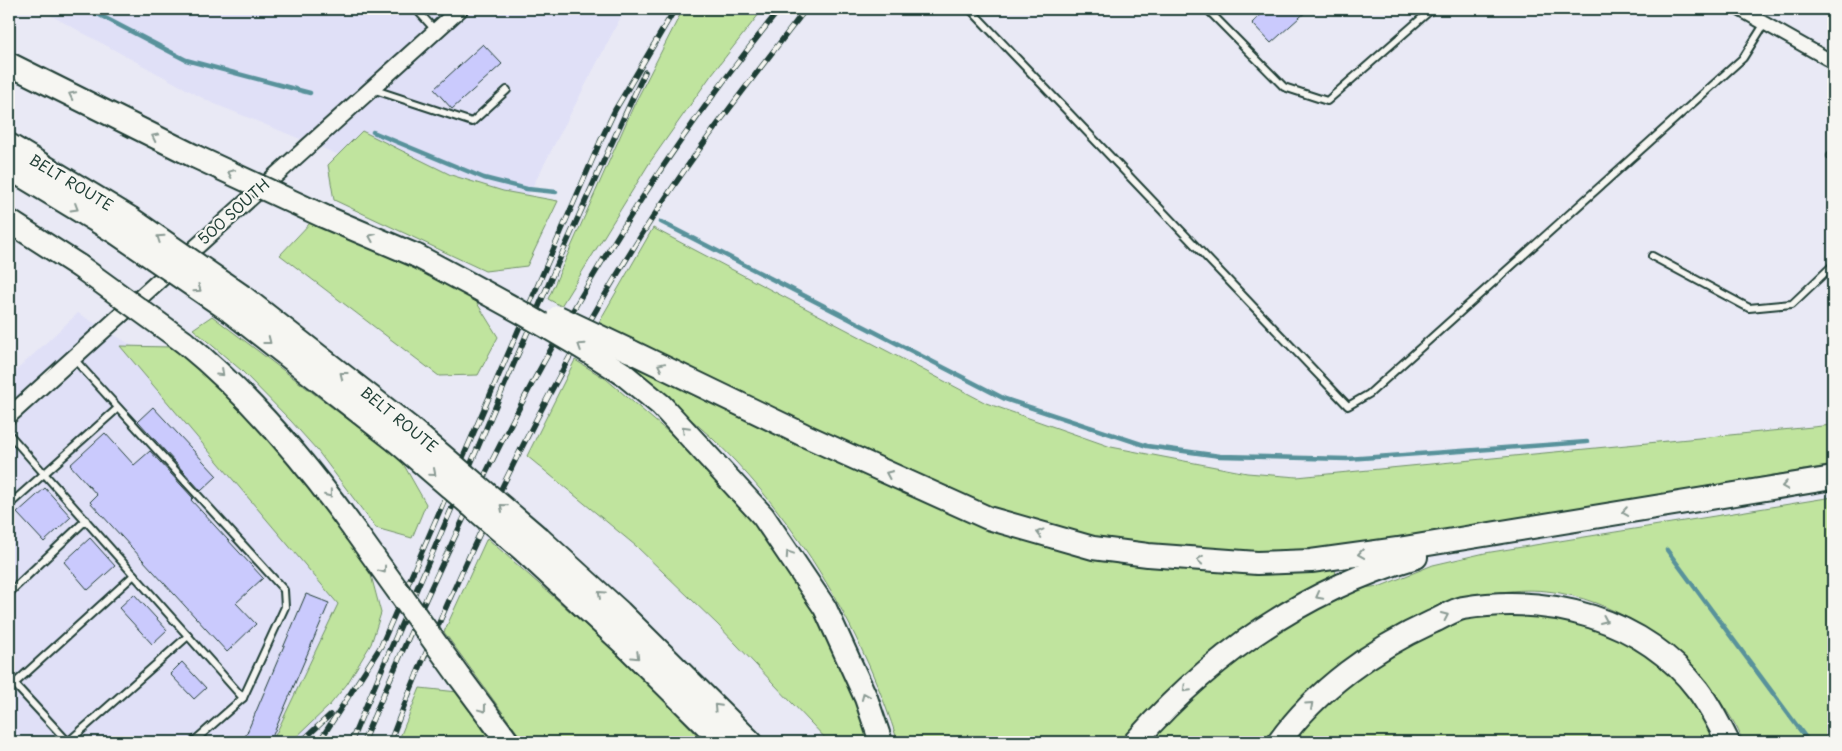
<svg xmlns="http://www.w3.org/2000/svg" width="1842" height="751" viewBox="0 0 1842 751" font-family="'Playpen Sans',sans-serif">
	<style>
		.built { fill: #e0e0f7 }
		.green { fill: #c0e49e; stroke: #709069 }
		.lines { fill: none; stroke-linecap: round; stroke-linejoin: round }
		.stream { stroke: #59929b; stroke-width: 4.5 }
		.building { fill: #cacafd; stroke: #1f3d34 }
		.service-casing { stroke: #1f3d34; stroke-width: 10 }
		.minor-casing { stroke: #1f3d34; stroke-width: 16 }
		.tertiary-casing { stroke: #1f3d34; stroke-width: 19 }
		.motorway-casing { stroke: #1f3d34; stroke-width: 26 }
		.service { stroke: #f6f6f2; stroke-width: 6 }
		.minor { stroke: #f6f6f2; stroke-width: 12 }
		.tertiary { stroke: #f6f6f2; stroke-width: 15 }
		.motorway { stroke: #f6f6f2; stroke-width: 22 }
		.rail-casing { stroke: #1f3d34; stroke-width: 5.5 }
		.rail { stroke: #f6f6f2; stroke-width: 4; stroke-dasharray: 11; stroke-linecap: butt }
		.motorway-bridge-casing { stroke: #1f3d34; stroke-width: 26; stroke-linecap: butt }
		.motorway-bridge { stroke: #f6f6f2; stroke-width: 22 }
		.oneway { stroke: #8a9a93 }
		.labels { text-anchor: middle; stroke-width: 4.5; stroke-linejoin: round; paint-order: stroke }
		.street-label { font-size: 15px; fill: #1f3d34; stroke: #f6f6f2 }
	</style>
	<rect width="100%" height="100%" fill="#e9e9f5"/>
	<filter id="ink" filterUnits="userSpaceOnUse"><feTurbulence type="fractalNoise" baseFrequency=".02" numOctaves="2"/><feDisplacementMap in="SourceGraphic" scale="10" xChannelSelector="R" yChannelSelector="G"/><feConvolveMatrix kernelMatrix="1 2 1 2 8 2 1 2 1" color-interpolation-filters="sRGB"/></filter>
	<g filter="url(#ink)">
		<g class="built">
			<path d="M39,9H625L512,226L210,102Z"/>
			<path d="M78,313L168,367L365,625L307,742H9V377Z"/>
		</g>
		<g class="green">
			<path d="M683,9H763L712,74L650,162L561,306L548,299L634,105Z"/>
			<path d="M362,131L451,175L503,191L558,201L527,266L485,271L334,200L328,165Z"/>
			<path d="M312,221L472,295L498,337L478,375L439,376L280,255Z"/>
			<path d="M653,228L986,403L1111,447L1247,473L1297,477L1833,425V465L1346,548L1228,553L1100,540L969,501L595,329Z"/>
			<path d="M212,316L401,460L426,504L412,538L376,528L317,450L291,421L241,370L193,329Z"/>
			<path d="M120,346L172,347L202,373L274,444L368,564L381,613L371,644L347,684L329,706L291,742H272L338,604Z"/>
			<path d="M575,360L606,379L715,472L743,501L833,641L876,742H829L718,625L636,546L527,456Z"/>
			<path d="M626,363L949,512L1116,560L1163,568L1216,571H1274L1334,566L1337,578L1192,669L1152,706L1122,742H898C865,639 810,541 736,462C703,426 662,397 626,363Z"/>
			<path d="M1833,497V742H1743C1738,727 1728,712 1718,699C1680,647 1624,605 1560,593C1524,586 1489,593 1454,601L1272,742H1144L1191,691L1286,623L1362,588L1381,586L1433,565L1485,553Z"/>
			<path d="M487,538L625,660L704,742H524L444,632Z"/>
			<path d="M1482,612L1582,617L1675,672L1723,742H1292L1345,685L1430,629Z"/>
			<path d="M420,688L458,692L491,742H398Z"/>
		</g>
		<g class="lines">
			<g class="stream">
				<path d="M88,9L186,60L310,93"/>
				<path d="M373,132L484,178L527,189L556,192"/>
				<path d="M661,222L1005,399L1147,446L1220,456L1347,459L1587,442"/>
				<path d="M1667,550L1809,742"/>
			</g>
		</g>
		<g class="building">
			<path d="M1267,9H1309L1271,43L1252,23Z"/>
			<path d="M483,44L502,64L452,109L434,89Z"/>
			<path d="M153,407L217,476L201,491L138,421Z"/>
			<path d="M105,433L134,465L150,451L193,498L191,500L263,578L236,603L256,624L227,652L90,502L97,495L70,465Z"/>
			<path d="M45,488L71,517L44,542L17,513Z"/>
			<path d="M90,538L115,566L88,590L64,562Z"/>
			<path d="M134,594L167,630L152,644L119,608Z"/>
			<path d="M306,594L329,603L270,742H243Z"/>
			<path d="M182,662L206,688L194,699L170,674Z"/>
		</g>
		<g class="lines">
			<g class="service-casing">
				<g id="service">
					<path d="M416,9L435,30"/>
					<path d="M970,9L1348,406L1369,394L1743,58L1765,23"/>
					<path d="M1207,9L1284,87L1327,101L1432,9"/>
					<path d="M372,89L472,122L507,90"/>
					<path d="M1831,156L1833,158"/>
					<path d="M1652,256L1749,308L1792,304L1833,265"/>
					<path d="M9,434L243,698L285,607L284,590L74,359"/>
					<path d="M9,505L118,408"/>
					<path d="M9,593L86,520"/>
					<path d="M9,678L68,742"/>
					<path d="M14,684L134,575"/>
					<path d="M68,742L188,636"/>
					<path d="M193,742L243,698"/>
				</g>
			</g>
			<g class="minor-casing">
				<path id="minor" d="M1739,9L1833,62"/>
			</g>
			<g class="tertiary-casing">
				<path id="tertiary" d="M9,416L460,9"/>
			</g>
			<g class="motorway-casing">
				<g id="motorway">
					<path d="M9,64L194,156"/>
					<path d="M9,145L130,218"/>
					<path d="M9,168L115,232"/>
					<path d="M323,216L417,256"/>
					<path d="M9,221L79,266"/>
					<path d="M242,296L409,427"/>
					<path d="M230,311L396,441"/>
					<path d="M184,342C250,396 305,461 355,531"/>
					<path d="M630,351L804,435L988,518L1093,548L1148,555L1257,563L1311,561L1398,549L1833,478"/>
					<path d="M622,373L661,405L763,516L825,608L866,698L881,742"/>
					<path d="M540,539L620,612L751,742"/>
					<path d="M524,551L623,643L723,742"/>
					<path d="M459,676L508,742"/>
					<path d="M1135,742C1211,655 1305,590 1416,557"/>
					<path d="M1279,742C1317,689 1373,649 1432,622C1442,618 1453,610 1463,608C1549,594 1643,618 1698,690C1710,706 1719,724 1728,742"/>
				</g>
			</g>
			<use href="#service" class="service"/>
			<use href="#minor" class="minor"/>
			<use href="#tertiary" class="tertiary"/>
			<use href="#motorway" class="motorway"/>
			<g class="rail-casing">
				<g id="rail">
					<path d="M301,742L330,715"/>
					<path d="M319,742L381,646L600,142L615,110L675,9"/>
					<path d="M351,742C386,657 424,574 460,489C520,349 580,209 645,72"/>
					<path d="M363,742C476,476 596,234 780,9"/>
					<path d="M390,742C419,665 453,590 488,516C538,412 592,311 655,214C701,143 754,76 806,9"/>
				</g>
			</g>
			<use href="#rail" class="rail"/>
			<g class="motorway-bridge-casing">
				<g id="motorway-bridge">
					<path d="M194,156L323,216"/>
					<path d="M130,218L242,296"/>
					<path d="M115,232L230,311"/>
					<path d="M417,256C487,293 556,330 622,373"/>
					<path d="M79,266L184,342"/>
					<path d="M558,317L630,351"/>
					<path d="M409,427L540,539"/>
					<path d="M396,441L524,551"/>
					<path d="M355,531L459,676"/>
				</g>
			</g>
			<use href="#motorway-bridge" class="motorway-bridge"/>
		</g>
		<defs><path id="oneway-chevron" d="M-2-3.5L2.5 0L-2 3.5" fill="none" stroke-width="1.6" stroke-linecap="round" stroke-linejoin="round" transform="scale(1.25)"/></defs>
		<g class="oneway">
			<use href="#oneway-chevron" transform="translate(72 95) rotate(-154)"/>
			<use href="#oneway-chevron" transform="translate(155 137) rotate(-154)"/>
			<use href="#oneway-chevron" transform="translate(231 173) rotate(-155)"/>
			<use href="#oneway-chevron" transform="translate(75 208) rotate(31)"/>
			<use href="#oneway-chevron" transform="translate(372 237) rotate(-157)"/>
			<use href="#oneway-chevron" transform="translate(160 238) rotate(-146)"/>
			<use href="#oneway-chevron" transform="translate(198 289) rotate(35)"/>
			<use href="#oneway-chevron" transform="translate(268 341) rotate(38)"/>
			<use href="#oneway-chevron" transform="translate(581 346) rotate(-147)"/>
			<use href="#oneway-chevron" transform="translate(661 366) rotate(-154)"/>
			<use href="#oneway-chevron" transform="translate(221 373) rotate(43)"/>
			<use href="#oneway-chevron" transform="translate(343 375) rotate(-142)"/>
			<use href="#oneway-chevron" transform="translate(685 429) rotate(-133)"/>
			<use href="#oneway-chevron" transform="translate(433 473) rotate(41)"/>
			<use href="#oneway-chevron" transform="translate(889 474) rotate(-156)"/>
			<use href="#oneway-chevron" transform="translate(1785 486) rotate(171)"/>
			<use href="#oneway-chevron" transform="translate(329 494) rotate(51)"/>
			<use href="#oneway-chevron" transform="translate(503 507) rotate(-139)"/>
			<use href="#oneway-chevron" transform="translate(1625 512) rotate(171)"/>
			<use href="#oneway-chevron" transform="translate(1040 533) rotate(-165)"/>
			<use href="#oneway-chevron" transform="translate(789 554) rotate(-124)"/>
			<use href="#oneway-chevron" transform="translate(1361 554) rotate(172)"/>
			<use href="#oneway-chevron" transform="translate(1200 560) rotate(-175)"/>
			<use href="#oneway-chevron" transform="translate(383 570) rotate(54)"/>
			<use href="#oneway-chevron" transform="translate(601 594) rotate(-138)"/>
			<use href="#oneway-chevron" transform="translate(1319 596) rotate(152)"/>
			<use href="#oneway-chevron" transform="translate(1445 616) rotate(-25)"/>
			<use href="#oneway-chevron" transform="translate(1604 620) rotate(24)"/>
			<use href="#oneway-chevron" transform="translate(636 656) rotate(44)"/>
			<use href="#oneway-chevron" transform="translate(1186 689) rotate(135)"/>
			<use href="#oneway-chevron" transform="translate(865 696) rotate(-112)"/>
			<use href="#oneway-chevron" transform="translate(1310 705) rotate(-42)"/>
			<use href="#oneway-chevron" transform="translate(717 707) rotate(-134)"/>
			<use href="#oneway-chevron" transform="translate(483 709) rotate(53)"/>
		</g>
	</g>
	<g class="labels">
		<g class="street-label">
			<text transform="translate(71 183) rotate(31)" y="5">BELT ROUTE</text>
			<text transform="translate(234 212) rotate(-42)" y="5">500 SOUTH</text>
			<text transform="translate(399 420) rotate(39)" y="5">BELT ROUTE</text>
		</g>
	</g>
	<rect width="1842" height="751" fill="none" stroke="#f6f6f2" stroke-width="30"/>
	<rect x="15" y="15" width="1812" height="721" fill="none" stroke="#1f3d34" stroke-width="2" filter="url(#ink)"/>
</svg>
